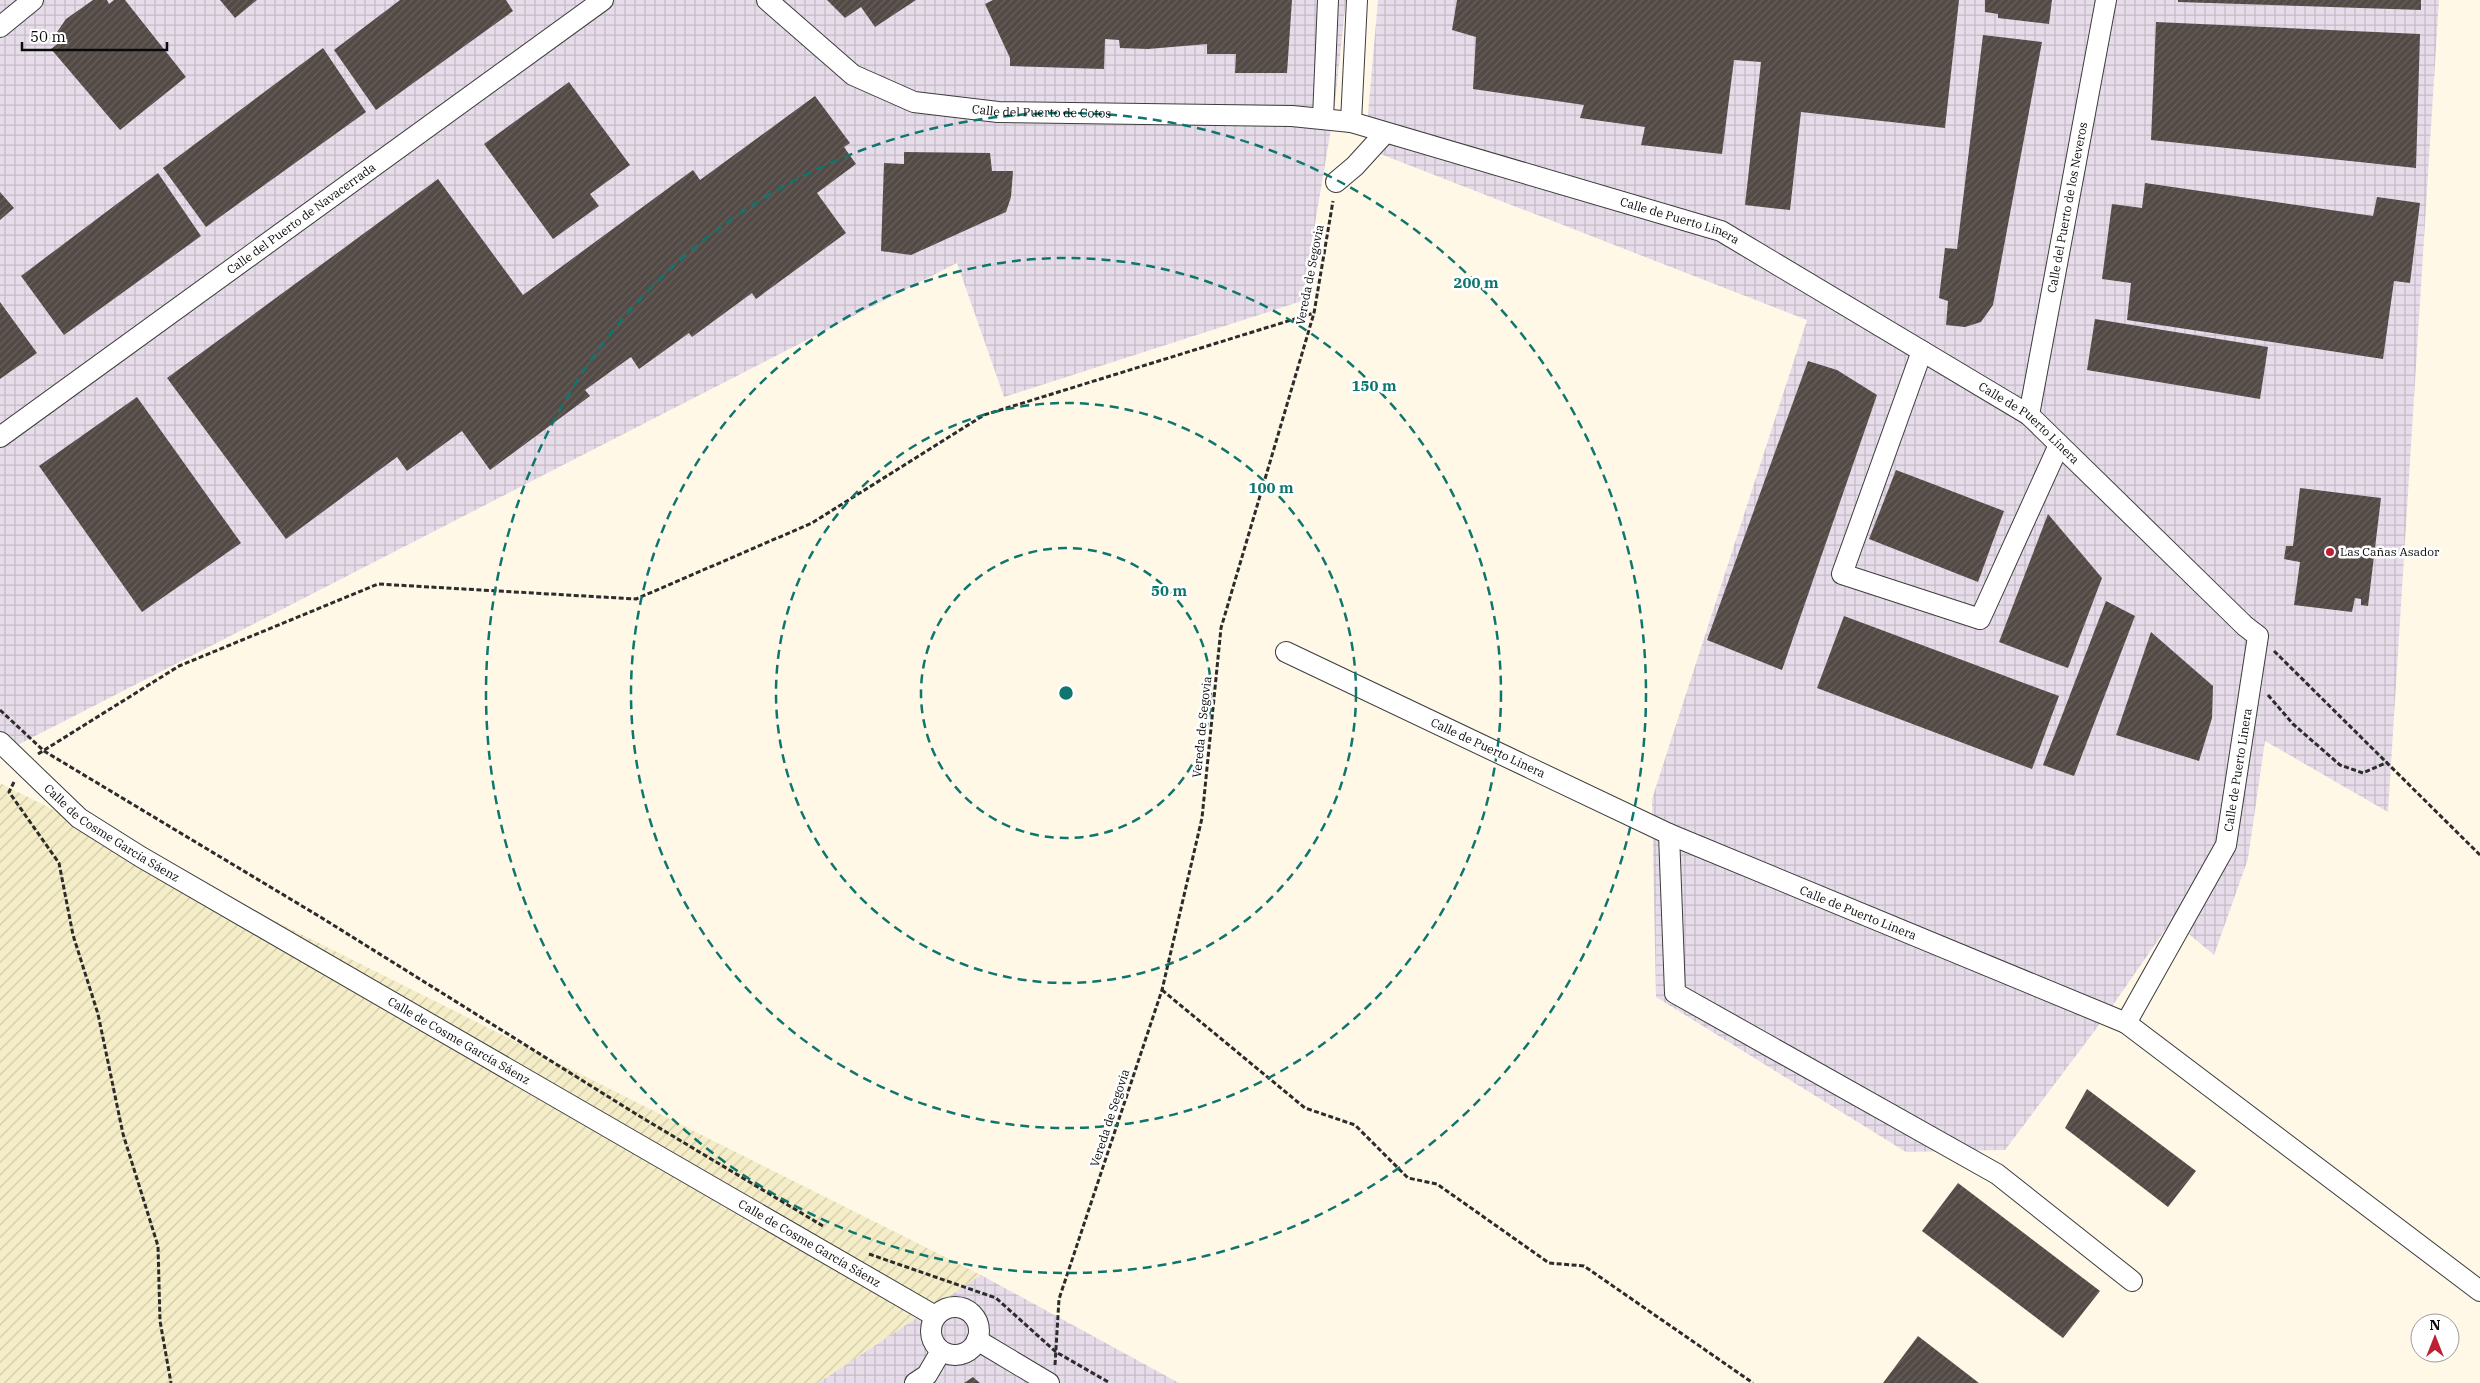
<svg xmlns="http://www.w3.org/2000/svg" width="2480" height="1383" viewBox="0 0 2480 1383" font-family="'IBM Plex Serif',serif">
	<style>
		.industrial { fill: url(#industrial-grid) }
		.farmland { fill: url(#farmland-furrows) }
		.building { fill: url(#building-hatch) }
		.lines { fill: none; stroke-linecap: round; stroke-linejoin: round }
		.minor-casing { stroke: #3d3d3d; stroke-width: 22 }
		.path { stroke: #2c2c2c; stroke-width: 3; stroke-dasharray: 5 2.5; stroke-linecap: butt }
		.minor { stroke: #fff; stroke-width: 20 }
		.ring { fill: none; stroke: #0f766e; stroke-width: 2.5; stroke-dasharray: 9 6 }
		.poi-dot { fill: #bd1f35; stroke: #fff; stroke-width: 2 }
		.labels { text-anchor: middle; stroke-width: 5; stroke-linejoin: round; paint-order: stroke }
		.street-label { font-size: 12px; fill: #0a0a0a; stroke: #fff }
		.poi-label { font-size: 12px; fill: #0a0a0a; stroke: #fff; text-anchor: start }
		.centre { fill: #0f766e; stroke: #fff; stroke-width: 2.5 }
		.ring-label { font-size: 15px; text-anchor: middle; font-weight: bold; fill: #0f766e; stroke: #fff; stroke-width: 5; stroke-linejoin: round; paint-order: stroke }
	</style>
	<defs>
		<pattern id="industrial-grid" width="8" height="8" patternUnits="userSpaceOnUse" patternTransform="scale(1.25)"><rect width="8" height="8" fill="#e7ddea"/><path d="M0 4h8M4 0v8" fill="none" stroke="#c5bcc7"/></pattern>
		<pattern id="farmland-furrows" width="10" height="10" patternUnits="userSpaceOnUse" patternTransform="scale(1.25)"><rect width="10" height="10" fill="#f5edc7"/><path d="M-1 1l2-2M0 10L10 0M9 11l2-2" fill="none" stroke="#d1caaa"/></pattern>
		<pattern id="building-hatch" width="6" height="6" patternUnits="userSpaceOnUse" patternTransform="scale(1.25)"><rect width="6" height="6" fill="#534a46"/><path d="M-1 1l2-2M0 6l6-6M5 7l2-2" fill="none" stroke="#67605c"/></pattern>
	</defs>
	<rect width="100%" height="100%" fill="#fff8e7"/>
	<g class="industrial">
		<path d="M0,0H1346L1334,111L1302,301L1004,397L957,263L0,754Z"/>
		<path d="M1378,0H2439L2388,812L2265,741L2248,859L2214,955L2172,920L2099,1025L2005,1150L1906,1152L1656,997L1652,799L1807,320L1365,148Z"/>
		<path d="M981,1275L1179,1383H818Z"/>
	</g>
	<path class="farmland" d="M0,783L981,1275L818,1383H0Z"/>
	<g class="building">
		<path d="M93,0H107L109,4L114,0H125L186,77L120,130L51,49L60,42L55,35L66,19Z"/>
		<path d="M220,0H257L235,18Z"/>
		<path d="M400,0H506L513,11L376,110L334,50Z"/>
		<path d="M827,0H916L875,27L861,7L845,18Z"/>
		<path d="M993,0H1292L1287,73H1235L1236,54H1207V44L1148,49L1120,48L1119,40L1105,39L1104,69L1010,66V58L985,4Z"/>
		<path d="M1457,0H1959L1945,128L1801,112L1790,210L1745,205L1761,62L1734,60L1722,154L1641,145L1645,127L1580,118L1584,105L1473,89L1476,37L1452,30Z"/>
		<path d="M1985,0H2052L2049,24L1998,18V14L1985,12Z"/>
		<path d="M2178,0H2421V10L2178,2Z"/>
		<path d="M2156,22L2420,34L2416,168L2151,140Z"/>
		<path d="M1983,35L2042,42L1993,305L1981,322L1965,327L1946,325L1948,301L1939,298L1945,248L1957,249Z"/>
		<path d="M323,48L366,112L206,227L163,168Z"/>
		<path d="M569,82L630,165L590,194L599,206L553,239L484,144Z"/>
		<path d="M815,96L850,143L844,147L856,164L817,193L846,233L756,299L752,293L692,337L689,333L639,369L631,357L585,390L590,396L490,470L462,431L407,471L397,457L286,539L167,378L438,179L523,295L693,170L700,180Z"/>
		<path d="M904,152L990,153L992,171H1013L1011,197L1006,212L911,255L881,251L884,163L904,164Z"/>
		<path d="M158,173L201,236L64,335L21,276Z"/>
		<path d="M2145,183L2373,216L2377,197L2420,203L2410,283L2394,281L2383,359L2127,320L2131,283L2102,279L2112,204L2142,208Z"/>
		<path d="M0,192L14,208L0,220Z"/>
		<path d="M0,302L37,353L0,379Z"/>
		<path d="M2095,319L2268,347L2260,399L2087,370Z"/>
		<path d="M1808,361L1837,370L1877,395L1782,670L1707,640Z"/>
		<path d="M137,397L241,543L142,612L39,466Z"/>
		<path d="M1896,470L2004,511L1978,582L1869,539Z"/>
		<path d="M2300,488L2381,498L2368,606L2361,605V599L2355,598L2352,612L2294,605L2300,562L2284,559L2286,546H2293Z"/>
		<path d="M2048,514L2102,578L2068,668L1999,642Z"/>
		<path d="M2106,601L2135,616L2074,776L2043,765Z"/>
		<path d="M1844,616L2059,696L2032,769L1817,688Z"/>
		<path d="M2151,632L2213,686L2212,718L2199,761L2116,735Z"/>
		<path d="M2087,1089L2196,1171L2168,1207L2065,1128Z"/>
		<path d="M1958,1183L2100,1291L2063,1338L1922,1231Z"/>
		<path d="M1918,1336L1979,1383H1883Z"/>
		<path d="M973,1377L980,1383H964Z"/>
	</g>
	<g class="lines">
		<g class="minor-casing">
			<g id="minor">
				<path id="s1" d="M767,0L853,75L914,102L998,112L1292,116L1351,122L1721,231L2029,415L2245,626L2258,636L2226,845L2126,1023L1669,834L1286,652"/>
				<path d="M0,27L33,0"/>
				<path d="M1323,118L1328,0"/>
				<path d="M1351,122L1357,0"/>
				<path d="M1336,182L1355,166L1385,133"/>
				<path d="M1922,351L1842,574L1980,619L2059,445"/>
				<path id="s2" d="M2029,415L2106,0"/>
				<path id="s3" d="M0,437L603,0"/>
				<path id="s4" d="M0,742L79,818L141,857L935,1316"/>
				<path d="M1669,834L1675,993L1997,1174L2132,1281"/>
				<path d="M2126,1023L2480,1291"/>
				<circle cx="955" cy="1331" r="24"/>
				<path d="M977,1340L1049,1383"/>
				<path d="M915,1383L927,1375L941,1351"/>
			</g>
		</g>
		<g class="path">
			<path d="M2274,651L2480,855"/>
			<path d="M2268,695L2293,724L2340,765L2363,773L2388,762"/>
			<path d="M0,710L44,751L322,918L636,1114L823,1226"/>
			<path d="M38,754L179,666L378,584L636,599L812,523L984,415L1314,313"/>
			<path d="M14,782L9,792L59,863L73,935L98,1014L123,1134L158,1246L160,1321L171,1383"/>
			<path d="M1162,990L1305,1108L1355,1125L1408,1178L1437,1184L1549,1263L1584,1266L1753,1383"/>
			<path d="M869,1254L996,1298L1056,1352L1110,1383"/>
			<path d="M1055,1365L1059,1299L1162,990L1202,818L1221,628L1314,313L1333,201"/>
		</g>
		<use href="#minor" class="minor"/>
	</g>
	<g class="ring">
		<circle cx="1066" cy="693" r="145"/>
		<circle cx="1066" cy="693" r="290"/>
		<circle cx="1066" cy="693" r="435"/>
		<circle cx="1066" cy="693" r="580"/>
	</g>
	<circle class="poi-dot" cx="2330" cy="552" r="5"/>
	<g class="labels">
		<g class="street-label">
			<text dy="4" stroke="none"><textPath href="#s1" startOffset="309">Calle del Puerto de Cotos</textPath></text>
			<text dy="4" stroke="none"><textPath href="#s2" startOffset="211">Calle del Puerto de los Neveros</textPath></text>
			<text dy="4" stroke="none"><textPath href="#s3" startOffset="372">Calle del Puerto de Navacerrada</textPath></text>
			<text dy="4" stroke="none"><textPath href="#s1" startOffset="962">Calle de Puerto Linera</textPath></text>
			<text transform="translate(1310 275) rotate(-79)" y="4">Vereda de Segovia</text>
			<text dy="4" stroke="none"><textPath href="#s1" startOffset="1368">Calle de Puerto Linera</textPath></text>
			<text transform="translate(1202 727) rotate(-84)" y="4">Vereda de Segovia</text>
			<text transform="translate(1488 748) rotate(25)" y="4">Calle de Puerto Linera</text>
			<text transform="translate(2238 770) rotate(-81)" y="4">Calle de Puerto Linera</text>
			<text dy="4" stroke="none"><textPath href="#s4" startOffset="145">Calle de Cosme García Sáenz</textPath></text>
			<text transform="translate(1858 913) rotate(22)" y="4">Calle de Puerto Linera</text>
			<text dy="4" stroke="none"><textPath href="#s4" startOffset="550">Calle de Cosme García Sáenz</textPath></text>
			<text transform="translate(1110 1118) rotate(-72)" y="4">Vereda de Segovia</text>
			<text dy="4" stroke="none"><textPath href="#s4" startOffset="955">Calle de Cosme García Sáenz</textPath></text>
		</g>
		<g class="poi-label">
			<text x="2340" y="556">Las Cañas Asador</text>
		</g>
	</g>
	<circle cx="1066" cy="693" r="8" class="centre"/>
	<g class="ring-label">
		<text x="1476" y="288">200 m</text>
		<text x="1374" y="391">150 m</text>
		<text x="1271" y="493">100 m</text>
		<text x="1169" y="596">50 m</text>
	</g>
	<g transform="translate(2435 1338)"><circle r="24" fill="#ffffff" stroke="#9d9d9d"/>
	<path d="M0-4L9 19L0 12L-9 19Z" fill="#bd1f35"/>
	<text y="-8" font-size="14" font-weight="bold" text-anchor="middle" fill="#0a0a0a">N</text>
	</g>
	<path d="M22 42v8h145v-8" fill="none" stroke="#0a0a0a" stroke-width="2.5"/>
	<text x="30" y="42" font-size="15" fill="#0a0a0a" stroke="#ffffff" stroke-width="4" paint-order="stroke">50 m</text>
</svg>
